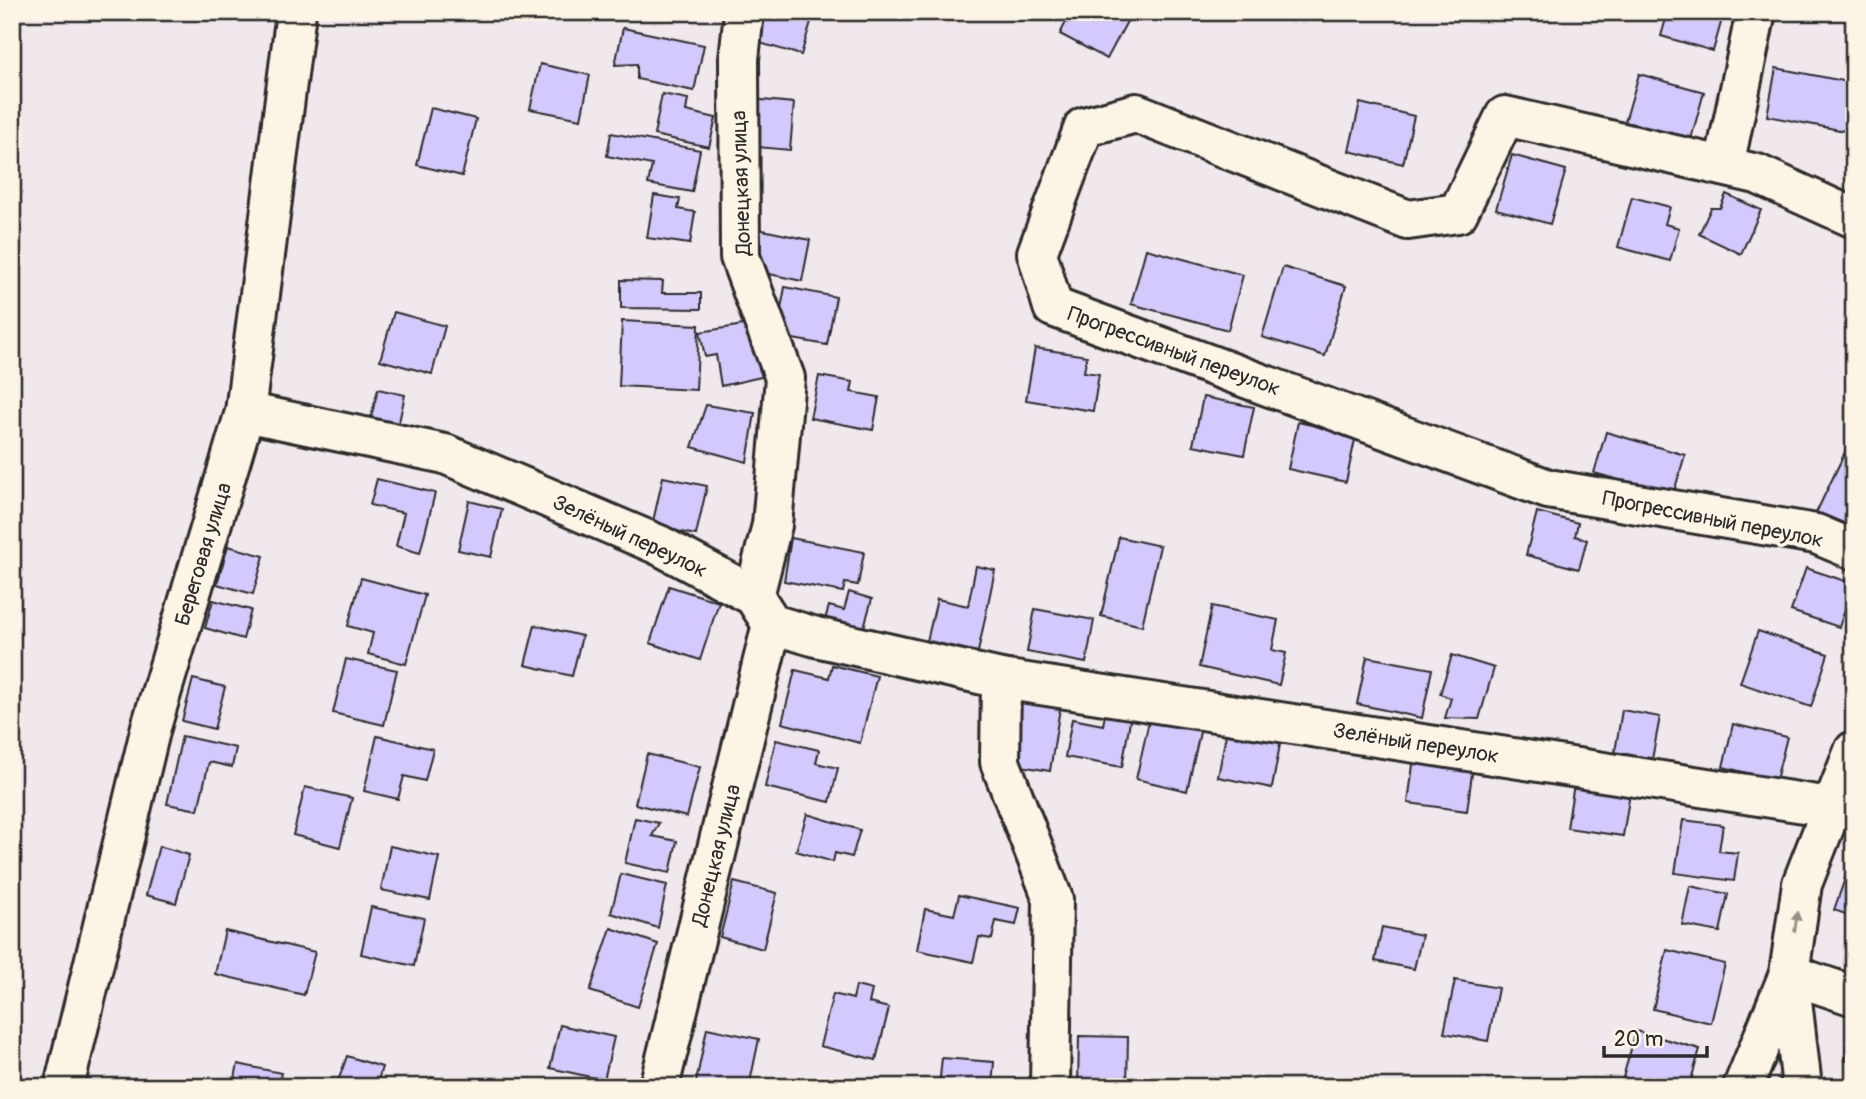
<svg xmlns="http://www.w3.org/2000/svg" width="1866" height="1099" viewBox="0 0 1866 1099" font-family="Pangolin,sans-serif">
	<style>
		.building { fill: #d3c9fc; stroke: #2b2b2b; stroke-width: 2 }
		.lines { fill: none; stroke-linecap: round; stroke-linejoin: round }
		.minor-casing { stroke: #2b2b2b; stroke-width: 44 }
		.minor { stroke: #fcf5e5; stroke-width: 38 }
		.oneway { fill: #949088 }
		.labels { text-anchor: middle; stroke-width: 7; stroke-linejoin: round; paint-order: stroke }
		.street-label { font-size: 21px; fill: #2b2b2b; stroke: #fcf5e5 }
	</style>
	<rect width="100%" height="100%" fill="#f0e8ec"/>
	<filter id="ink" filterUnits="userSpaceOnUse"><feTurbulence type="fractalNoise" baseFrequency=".0143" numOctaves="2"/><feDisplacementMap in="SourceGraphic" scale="14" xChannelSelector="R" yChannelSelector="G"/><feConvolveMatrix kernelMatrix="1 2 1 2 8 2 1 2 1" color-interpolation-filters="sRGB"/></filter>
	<g filter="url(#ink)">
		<g class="building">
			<path d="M758,12H814L801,55L750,40Z"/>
			<path d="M1071,12H1132L1107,59L1060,34Z"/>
			<path d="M1668,12H1724L1713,51L1661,36Z"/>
			<path d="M623,28L704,45L694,91L637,79V64L615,65Z"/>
			<path d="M540,64L590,75L581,119L530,109Z"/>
			<path d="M1776,68L1854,83L1845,131L1767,116Z"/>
			<path d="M1639,74L1704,92L1691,139L1625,122Z"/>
			<path d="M662,94L688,99L686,111L716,118L709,147L654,135Z"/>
			<path d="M751,99L794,103L790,150L747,146Z"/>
			<path d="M1360,103L1414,116L1403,164L1349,151Z"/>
			<path d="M431,108L476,119L462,176L417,165Z"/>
			<path d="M611,133L700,150L692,192L648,184L652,165L607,156Z"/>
			<path d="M1512,155L1566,170L1550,224L1496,209Z"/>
			<path d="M1726,194L1761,210L1741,254L1699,234L1711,208H1720Z"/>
			<path d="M654,195L680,199L678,209L695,212L690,244L647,238Z"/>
			<path d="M1632,197L1670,207L1665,224L1679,228L1670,261L1618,247Z"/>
			<path d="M758,229L810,240L802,281L750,270Z"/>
			<path d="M1146,249L1243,275L1228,330L1131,304Z"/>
			<path d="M1283,267L1346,286L1325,356L1262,337Z"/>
			<path d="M621,280L663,281L662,293H701V309L621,308Z"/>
			<path d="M785,287L836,297L827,345L776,336Z"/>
			<path d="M394,312L445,326L432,374L380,360Z"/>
			<path d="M622,321L699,325L696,390L619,386Z"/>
			<path d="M756,323L770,375L721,386L716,355L705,357L700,332Z"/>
			<path d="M1035,348L1087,356L1084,372L1099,374L1093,411L1026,400Z"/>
			<path d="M819,376L853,382L851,392L879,397L873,430L810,418Z"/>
			<path d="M378,389L405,395L397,431L369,425Z"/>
			<path d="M1203,397L1254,407L1244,455L1193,445Z"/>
			<path d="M706,405L755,413L747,462L692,447Z"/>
			<path d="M1298,422L1356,435L1346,482L1288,469Z"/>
			<path d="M1606,432L1685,455L1673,495L1594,473Z"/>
			<path d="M1849,444L1854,447V531L1816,513Z"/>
			<path d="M663,477L707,486L696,535L652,526Z"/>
			<path d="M377,479L435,493L420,553L396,546L404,513L370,505Z"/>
			<path d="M469,501L502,509L491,557L458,550Z"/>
			<path d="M1537,512L1578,523L1575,536L1587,540L1579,569L1526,555Z"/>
			<path d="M1119,537L1160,546L1142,626L1101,616Z"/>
			<path d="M791,538L864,552L858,585L845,583L843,592L784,581Z"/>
			<path d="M228,546L264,556L253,594L217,584Z"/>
			<path d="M976,566L995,570L978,652L927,641L937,599L968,606Z"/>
			<path d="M1806,568L1854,584L1839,627L1791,611Z"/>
			<path d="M361,578L425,595L406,664L368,654L373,633L348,626Z"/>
			<path d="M669,586L719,602L700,660L650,643Z"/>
			<path d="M849,592L872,599L862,634L824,623L829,606L844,610Z"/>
			<path d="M213,600L251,610L243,639L205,628Z"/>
			<path d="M1212,606L1278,620L1272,650L1286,653L1279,685L1199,667Z"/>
			<path d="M1035,609L1094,620L1086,663L1027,652Z"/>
			<path d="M535,625L582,636L572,676L525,665Z"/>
			<path d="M1758,631L1828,654L1811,707L1740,683Z"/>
			<path d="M1452,655L1494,668L1479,719L1445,718L1451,698L1440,694Z"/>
			<path d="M1367,657L1432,669L1422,718L1357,704Z"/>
			<path d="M346,659L397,670L384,725L333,713Z"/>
			<path d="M832,665L877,676L860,743L782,723L795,670L829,678Z"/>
			<path d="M193,679L225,687L214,729L182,721Z"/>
			<path d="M1013,701L1060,708L1050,771L1004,763Z"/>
			<path d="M1107,704L1132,709L1122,767L1065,757L1072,719L1103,725Z"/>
			<path d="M1622,710L1660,717L1652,759L1615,752Z"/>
			<path d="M1165,714L1202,723L1187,791L1136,779L1149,721L1162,724Z"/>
			<path d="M1733,724L1787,737L1776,780L1723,767Z"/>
			<path d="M1227,729L1281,739L1272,788L1218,777Z"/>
			<path d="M182,736L236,748L232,767L209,762L198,810L167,804Z"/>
			<path d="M377,736L433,749L425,781L404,776L398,799L364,791Z"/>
			<path d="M776,740L819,750L816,763L838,768L830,802L765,787Z"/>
			<path d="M647,754L700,767L687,817L635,804Z"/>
			<path d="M1414,757L1473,766L1467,811L1408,803Z"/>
			<path d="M1574,784L1630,793L1623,836L1567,828Z"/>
			<path d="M305,787L352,798L340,847L293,835Z"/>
			<path d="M807,814L860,830L852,857L835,853L833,862L796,851Z"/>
			<path d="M635,818L659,823L652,836L677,841L670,873L625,863Z"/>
			<path d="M1683,820L1723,825L1719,851L1738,853L1734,881L1675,873Z"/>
			<path d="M159,846L189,855L176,903L146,895Z"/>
			<path d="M390,846L439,857L430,900L381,890Z"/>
			<path d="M1849,867L1854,869V917L1834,910Z"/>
			<path d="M621,874L667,885L658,928L611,913Z"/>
			<path d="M734,882L777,893L763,949L720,937Z"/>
			<path d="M1690,886L1728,894L1720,932L1682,925Z"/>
			<path d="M959,895L1020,908L1016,925L996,921L992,939L979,937L973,962L917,950L925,909L954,915Z"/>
			<path d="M371,907L424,918L414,966L361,954Z"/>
			<path d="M1382,927L1422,935L1414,969L1375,961Z"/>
			<path d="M611,928L658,944L638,1007L590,991Z"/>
			<path d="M225,931L315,952L304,995L215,974Z"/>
			<path d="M1667,950L1725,964L1711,1023L1653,1009Z"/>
			<path d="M1455,980L1498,988L1488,1041L1444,1033Z"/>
			<path d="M856,986L872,990L869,1003L889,1008L876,1060L820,1046L833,994L853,999Z"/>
			<path d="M560,1025L614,1037L604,1080L550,1068Z"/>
			<path d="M707,1028L759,1039L749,1087H695Z"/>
			<path d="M1636,1031L1700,1049L1689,1087H1641L1622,1081Z"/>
			<path d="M1079,1036L1128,1037L1127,1087H1078Z"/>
			<path d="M1854,1037V1064L1845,1060Z"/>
			<path d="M347,1056L382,1067L376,1087H336Z"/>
			<path d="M942,1058L994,1062L992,1087H939Z"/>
			<path d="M238,1064L281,1073L278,1087H233Z"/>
			<path d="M431,1077L466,1087H428Z"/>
		</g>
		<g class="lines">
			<g class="minor-casing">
				<g id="minor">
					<path d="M744,12L739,59L740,257L785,378L772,525L754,596"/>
					<path d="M1724,166L1756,12"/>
					<path d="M1854,218L1757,174L1505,116L1458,213L1408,220L1136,113L1084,127L1037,253L1053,307L1548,489L1816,534L1854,550"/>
					<path d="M245,412L445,454L659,545L754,596L772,624L816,637L1001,679L1830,807"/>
					<path d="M1001,679L1000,762L1053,899L1050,1087"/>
					<path d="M64,1087L151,727L245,412L296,12"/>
					<path d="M659,1087L772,624"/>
					<path d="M1743,1087L1789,974L1854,996"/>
					<path d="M1802,1087L1789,974L1802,884L1854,751"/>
				</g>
			</g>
			<use href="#minor" class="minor"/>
		</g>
		<defs><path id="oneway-solid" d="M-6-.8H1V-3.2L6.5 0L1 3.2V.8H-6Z" transform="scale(1.75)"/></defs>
		<use class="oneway" href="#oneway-solid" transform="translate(1796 922) rotate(-82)"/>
	</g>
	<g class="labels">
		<g class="street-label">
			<text transform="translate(741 183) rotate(-92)" y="7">Донецкая улица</text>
			<text transform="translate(1174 351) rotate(20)" y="7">Прогрессивный переулок</text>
			<text transform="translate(1713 519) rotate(11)" y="7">Прогрессивный переулок</text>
			<text transform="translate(630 536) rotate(25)" y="7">Зелёный переулок</text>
			<text transform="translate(203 554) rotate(-73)" y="7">Береговая улица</text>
			<text transform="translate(1416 743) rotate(9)" y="7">Зелёный переулок</text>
			<text transform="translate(716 855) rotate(-76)" y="7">Донецкая улица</text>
		</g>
	</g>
	<rect width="1866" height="1099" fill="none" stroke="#fcf5e5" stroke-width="42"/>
	<rect x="21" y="21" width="1824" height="1057" fill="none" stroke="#2b2b2b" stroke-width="2.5" filter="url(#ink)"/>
	<path d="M1604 1046v10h103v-10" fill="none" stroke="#2b2b2b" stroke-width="3.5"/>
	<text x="1614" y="1046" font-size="21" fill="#2b2b2b" stroke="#fcf5e5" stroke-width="5" paint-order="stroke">20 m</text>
</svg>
